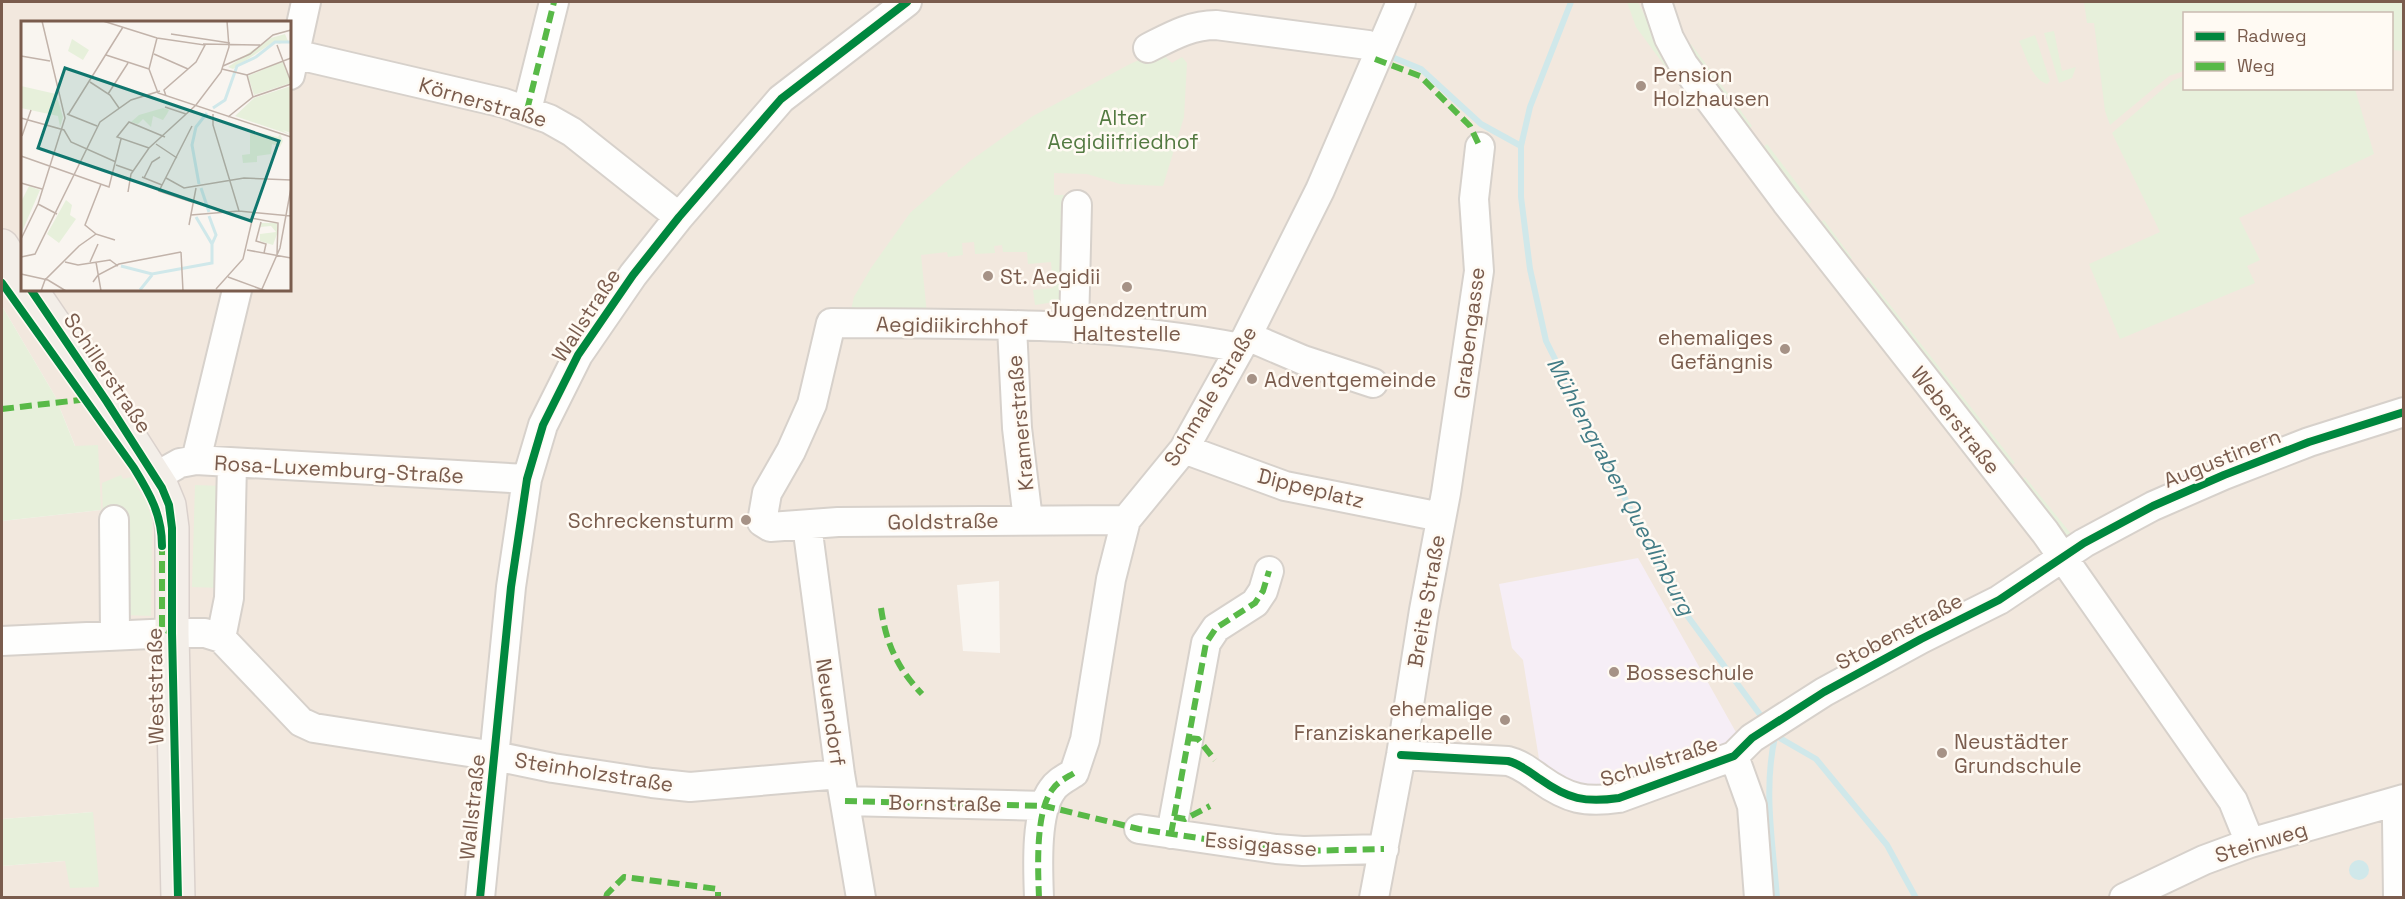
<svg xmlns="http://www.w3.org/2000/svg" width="2405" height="899" viewBox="0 0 2405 899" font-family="'Space Grotesk',sans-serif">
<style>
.residential{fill:#f2e8de;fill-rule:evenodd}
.education{fill:#f6eef6}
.green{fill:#e7f0db}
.water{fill:#d0e8ea}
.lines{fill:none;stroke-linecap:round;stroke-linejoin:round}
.stream{stroke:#d0e8ea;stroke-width:6}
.minor-casing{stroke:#d7d1cb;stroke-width:32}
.major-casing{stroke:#dad1cc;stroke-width:36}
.minor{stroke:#fefefd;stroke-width:28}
.major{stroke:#f3eee8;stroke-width:33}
.quiet{stroke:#58b947;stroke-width:6;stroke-dasharray:12 6;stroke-linecap:butt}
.cycleway-casing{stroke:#fffaf3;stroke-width:11}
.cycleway{stroke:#00873e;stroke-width:8}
.poi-dot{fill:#a69286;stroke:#fffaf3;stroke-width:2}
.labels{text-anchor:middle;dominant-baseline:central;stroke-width:5;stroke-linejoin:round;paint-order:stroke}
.poi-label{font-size:21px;fill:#7a5c4d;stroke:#fffaf3;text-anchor:start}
.street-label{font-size:21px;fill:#7a5c4d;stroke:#fffaf3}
.park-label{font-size:21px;fill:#537a41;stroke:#fffaf3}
.water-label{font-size:22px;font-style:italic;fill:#437c86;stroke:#fffaf3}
.inset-river{fill:none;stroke:#d0e8ea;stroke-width:3}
.inset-road{fill:none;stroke:#c2b3aa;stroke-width:1.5}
.view{fill:#0f766e;fill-opacity:0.15;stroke:#0f766e;stroke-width:3}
.inset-edge{fill:none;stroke:#7a5c4d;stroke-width:3}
</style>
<rect width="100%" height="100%" fill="#f9f5f0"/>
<!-- residential -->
<path class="residential" d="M2 2H2403V897H2V866L65 861 93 812 2 819V521L101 510 55 396 2 306ZM2184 14H2392V88H2184ZM22 22H290V290H22ZM999 581 1000 653 963 651 957 585Z"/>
<!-- education -->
<path class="education" d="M1638 558 1742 743 1619 792 1562 782 1540 765 1523 660 1512 648 1499 584Z"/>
<!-- green -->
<path class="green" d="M1627 2H1638L1658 42 1657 47 1685 85 1681 88 1636 27Z
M2084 2H2403V51L2392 50V14H2184V71L2169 76 2110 125 2105 111 2094 23H2087Z
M2054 31 2062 71 2076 67 2072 78 2059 83 2044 33Z
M2035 35 2050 81 2047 84C2031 79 2026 55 2019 41Z
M1691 44 1752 126 1749 129 1690 49 1689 46Z
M1159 51 1172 63 1182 57 1187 63 1184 117 1163 186 1120 184 1087 174 1054 173V195H1074L1073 299 1035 305 1033 290 1053 288 1051 262 1028 264 1027 252H1003L1002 245 994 246 995 253 975 254 974 242 962 243 963 255 948 257 947 252 921 255 927 314H850L854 297 871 268 910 213 970 161 1033 116 1130 64Z
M2184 76V88L2355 89 2374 154 2239 218 2260 260 2247 266 2255 283 2120 339 2089 264 2160 232 2112 133 2172 81Z
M1767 144 1811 202 1806 205 1763 147Z
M1824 220 1852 258 1848 261 1820 222Z
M1868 277 2015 463 2009 467 1864 280Z
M2 306 55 396 75 446 98 445 101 510 2 521Z
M121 475 123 479 131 477 147 503 152 519 151 616 124 615 103 517 102 483Z
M2025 477 2072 535 2067 538 2019 480Z
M195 485 222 486 220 588 192 587Z
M93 812 99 887 70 888 65 861 2 866V819Z"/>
<!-- water -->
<path class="water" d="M2349 870a10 10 0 1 1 20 0a10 10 0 1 1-20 0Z"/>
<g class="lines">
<!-- stream -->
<path class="stream" d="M1571 2 1530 107 1521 146V197L1530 269 1546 341 1668 584 1686 614 1764 720
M1392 57 1421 69 1481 124 1521 146
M1773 734 1816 759 1887 845 1916 898
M1775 737C1763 789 1773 844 1777 898"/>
<defs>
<path id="minor" d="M1657 2 1669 38 1683 64 1786 202 2045 532 2233 801 2250 843
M1148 48C1170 37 1190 25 1216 25L1368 45 1380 49
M294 54 504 103 549 119 572 132 679 217
M290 75 306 2
M527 110 554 2
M1012 327 1017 428 1028 520
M1074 328 1077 205
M1247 336 1303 360 1373 383
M1184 449 1285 486 1441 517
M196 460 237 290
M155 477 180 463 196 460 527 479
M114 520 115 634
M1126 520 838 522 770 527 762 522 767 493 791 451 812 404 831 323C966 324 1108 321 1240 348
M807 525 840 774 861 898
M221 638 229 598 232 464
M2 641 172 633H205L221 638 301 722 314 728 495 756 553 768 652 783 690 787 840 774
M1401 755 1508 761C1520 764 1530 772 1540 779 1568 799 1585 803 1619 798L1734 756 1752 738 1824 692 1921 639 1999 600 2084 543 2153 506 2224 475 2309 442 2404 412
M1734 756 1752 806 1759 898
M845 801 1045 806
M1139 829 1276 849 1303 851 1384 849
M1171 834 1206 643 1216 628 1255 603 1263 591 1269 571
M480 898 511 587 527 479 543 425 578 355 633 275 679 217 781 99 907 2
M1039 898C1038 870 1035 813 1052 790 1057 782 1066 778 1074 773L1085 740 1111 579 1126 520 1184 449 1247 336 1320 190 1401 2
M1374 898 1401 755 1424 610 1446 493 1479 271 1474 199 1480 147
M2124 898 2204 860 2250 843 2404 799
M2398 898 2397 821 2403 800"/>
<path id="major" d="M2 246 22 277
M31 290 107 402 162 488 169 505 172 528V633L178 898"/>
</defs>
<!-- minor casing -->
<use href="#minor" class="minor-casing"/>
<!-- major casing -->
<use href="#major" class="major-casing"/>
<!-- minor -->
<use href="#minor" class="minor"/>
<!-- major -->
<use href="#major" class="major"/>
<!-- quiet -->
<path class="quiet" d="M1375 59 1420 76 1470 126 1480 147
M527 110 554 2
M2 409 88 399
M162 543V628L172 633
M881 608C886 643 897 668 922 694
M1189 738 1198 739 1215 760
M845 801 1045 806 1139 829 1245 845 1303 851 1384 849
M1174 817 1185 819 1210 806
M1171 834 1206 643 1216 628 1255 603 1263 591 1269 571
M606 898 607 894 624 877 718 889V898
M1039 898C1038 870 1035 813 1052 790 1057 782 1066 778 1074 773"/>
<defs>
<path id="cycleway" d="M2 283 134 468C150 494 162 515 162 546
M31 290 107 402 162 488 169 505 172 528V633L178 898
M1401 755 1508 761C1520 764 1530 772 1540 779 1568 799 1585 803 1619 798L1734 756 1752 738 1824 692 1921 639 1999 600 2084 543 2153 506 2224 475 2309 442 2404 412
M480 898 511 587 527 479 543 425 578 355 633 275 679 217 781 99 907 2"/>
</defs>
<!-- cycleway casing -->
<use href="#cycleway" class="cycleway-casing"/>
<!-- cycleway -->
<use href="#cycleway" class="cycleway"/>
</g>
<!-- markers -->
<g class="poi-dot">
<circle cx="1641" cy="86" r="6"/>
<circle cx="988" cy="276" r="6"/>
<circle cx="1127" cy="287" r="6"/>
<circle cx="1785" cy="349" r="6"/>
<circle cx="1252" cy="379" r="6"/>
<circle cx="746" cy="520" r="6"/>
<circle cx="1614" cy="672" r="6"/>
<circle cx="1505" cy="720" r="6"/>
<circle cx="1942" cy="753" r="6"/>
</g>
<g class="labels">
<!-- poi labels -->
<g class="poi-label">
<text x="1653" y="74">Pension<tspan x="1653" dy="24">Holzhausen</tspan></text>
<text x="1000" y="276">St. Aegidii</text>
<text x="1127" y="309" text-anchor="middle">Jugendzentrum<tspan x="1127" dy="24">Haltestelle</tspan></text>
<text x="1773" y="337" text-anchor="end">ehemaliges<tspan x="1773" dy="24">Gefängnis</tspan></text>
<text x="1264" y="379">Adventgemeinde</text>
<text x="734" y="520" text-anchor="end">Schreckensturm</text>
<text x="1626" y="672">Bosseschule</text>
<text x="1493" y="708" text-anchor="end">ehemalige<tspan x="1493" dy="24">Franziskanerkapelle</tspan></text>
<text x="1954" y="741">Neustädter<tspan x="1954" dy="24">Grundschule</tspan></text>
</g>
<!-- street labels -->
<g class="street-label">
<text transform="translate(483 102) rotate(16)">Körnerstraße</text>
<text transform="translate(586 315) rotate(-57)">Wallstraße</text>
<text transform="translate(952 325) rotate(1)">Aegidiikirchhof</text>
<text transform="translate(1469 333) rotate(-83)">Grabengasse</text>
<text transform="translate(108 373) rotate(56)">Schillerstraße</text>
<text transform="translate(1210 396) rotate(-59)">Schmale Straße</text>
<text transform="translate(1956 420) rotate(52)">Weberstraße</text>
<text transform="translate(1020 423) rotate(-95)">Kramerstraße</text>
<text transform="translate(2222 458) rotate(-22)">Augustinern</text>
<text transform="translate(339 469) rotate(3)">Rosa-Luxemburg-Straße</text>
<text transform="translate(1311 488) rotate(14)">Dippeplatz</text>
<text transform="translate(943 521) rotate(-1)">Goldstraße</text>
<text transform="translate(1426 601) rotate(-80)">Breite Straße</text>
<text transform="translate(1899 631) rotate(-28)">Stobenstraße</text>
<text transform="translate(155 686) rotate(-91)">Weststraße</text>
<text transform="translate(831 712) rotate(82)">Neuendorf</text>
<text transform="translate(1659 761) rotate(-18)">Schulstraße</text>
<text transform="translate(594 772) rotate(9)">Steinholzstraße</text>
<text transform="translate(945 803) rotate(1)">Bornstraße</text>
<text transform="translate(472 807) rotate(-84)">Wallstraße</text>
<text transform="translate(2261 842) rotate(-17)">Steinweg</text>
<text transform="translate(1261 844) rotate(5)">Essiggasse</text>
</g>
<!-- park labels -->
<g class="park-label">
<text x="1123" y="117">Alter<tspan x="1123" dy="24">Aegidiifriedhof</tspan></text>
</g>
<!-- water labels -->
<g class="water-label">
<text transform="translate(1621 486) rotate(62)">Mühlengraben Quedlinburg</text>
</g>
</g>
<!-- overview -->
<g transform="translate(21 21)">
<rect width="270" height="270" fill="#f9f5f0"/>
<path d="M264 13 267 20 258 23 254 20 212 48 207 46 250 17ZM51 18 68 29 62 39 47 30ZM262 40 270 62 233 74 227 55ZM0 65 35 73 42 96 39 106 37 95 0 87ZM270 65V112L261 109 270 114 214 95 233 77ZM142 87 148 89 146 93 142 99 132 95 130 106 122 98 117 103 110 101 118 94ZM229 110 257 116 259 113 262 120 259 126 251 123 250 133 236 135V141L222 142 221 134 229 133ZM8 165 19 169 0 213V181ZM45 179 51 184 49 194 55 198 38 222 26 213ZM240 202H256V213L252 224 239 220V213L255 211 250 205 239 206Z" fill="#e7f0db"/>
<path class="inset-river" d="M192 87 204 79 216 45 235 36 254 21H270M178 163 171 124 175 106 186 92M180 167 188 191M188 195 195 214 191 223M100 245 131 253 191 242V223L175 196M119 269 131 254"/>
<path class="inset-road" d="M82 0 136 17 184 24 175 41 143 69 145 75M150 13 209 22M136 17 128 48 137 72 270 116M182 23 239 24M256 24 270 61M133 33 167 48M85 34 128 48M0 35 29 40M202 45 229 33 252 14 270 9M201 48 226 54M226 54 270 37M226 54 232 76M69 61 89 74 98 87M87 73 107 42M144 86 165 93M46 93 76 105M192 93V104L218 190M47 94 102 6M207 96 232 76 270 63M0 97 43 109 50 121 95 141M171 105 138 170 171 181M1 115 10 89M135 123 156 137M128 127 96 116 108 101 144 116M0 135 88 166 100 118M95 144 112 150M121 156 141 164M123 157 131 141 139 136M145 157 163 167 223 157 270 159M0 162 21 168M107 171 110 153 128 127 175 84 200 51 208 26 206 0M17 183 36 193M170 194 218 190 270 195M230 197 257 202 256 233M240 201 235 220 245 223 243 232M168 204 175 167M75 213 64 204 80 163M0 218 17 183 44 97 21 0M226 229 270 237M160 231 162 270M0 236 14 233 79 101 110 79 139 70M44 241 57 244 89 239 97 245M69 241 77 223M75 241 80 270M0 253 27 259 45 270M207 256 245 270M72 261 77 254 98 243 160 231M195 268 222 238 233 191M241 268 259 227 270 167M20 270 24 259 58 225 75 213 94 219"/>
<path class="view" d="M44 47 258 120 230 200 17 127Z"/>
<rect width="270" height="270" class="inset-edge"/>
</g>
<!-- border -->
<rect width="2405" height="899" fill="none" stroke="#7a5c4d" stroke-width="6"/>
<!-- legend -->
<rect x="2183" y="12" width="210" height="78" fill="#fffaf3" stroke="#cabbb1" stroke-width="1.5"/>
<rect x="2195" y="32" width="30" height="9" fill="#00873e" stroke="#cabbb1" stroke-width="1.5"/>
<text x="2237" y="42" font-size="18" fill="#7a5c4d">Radweg</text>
<rect x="2195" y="62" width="30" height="9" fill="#58b947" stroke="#cabbb1" stroke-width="1.5"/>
<text x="2237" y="72" font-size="18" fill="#7a5c4d">Weg</text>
</svg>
